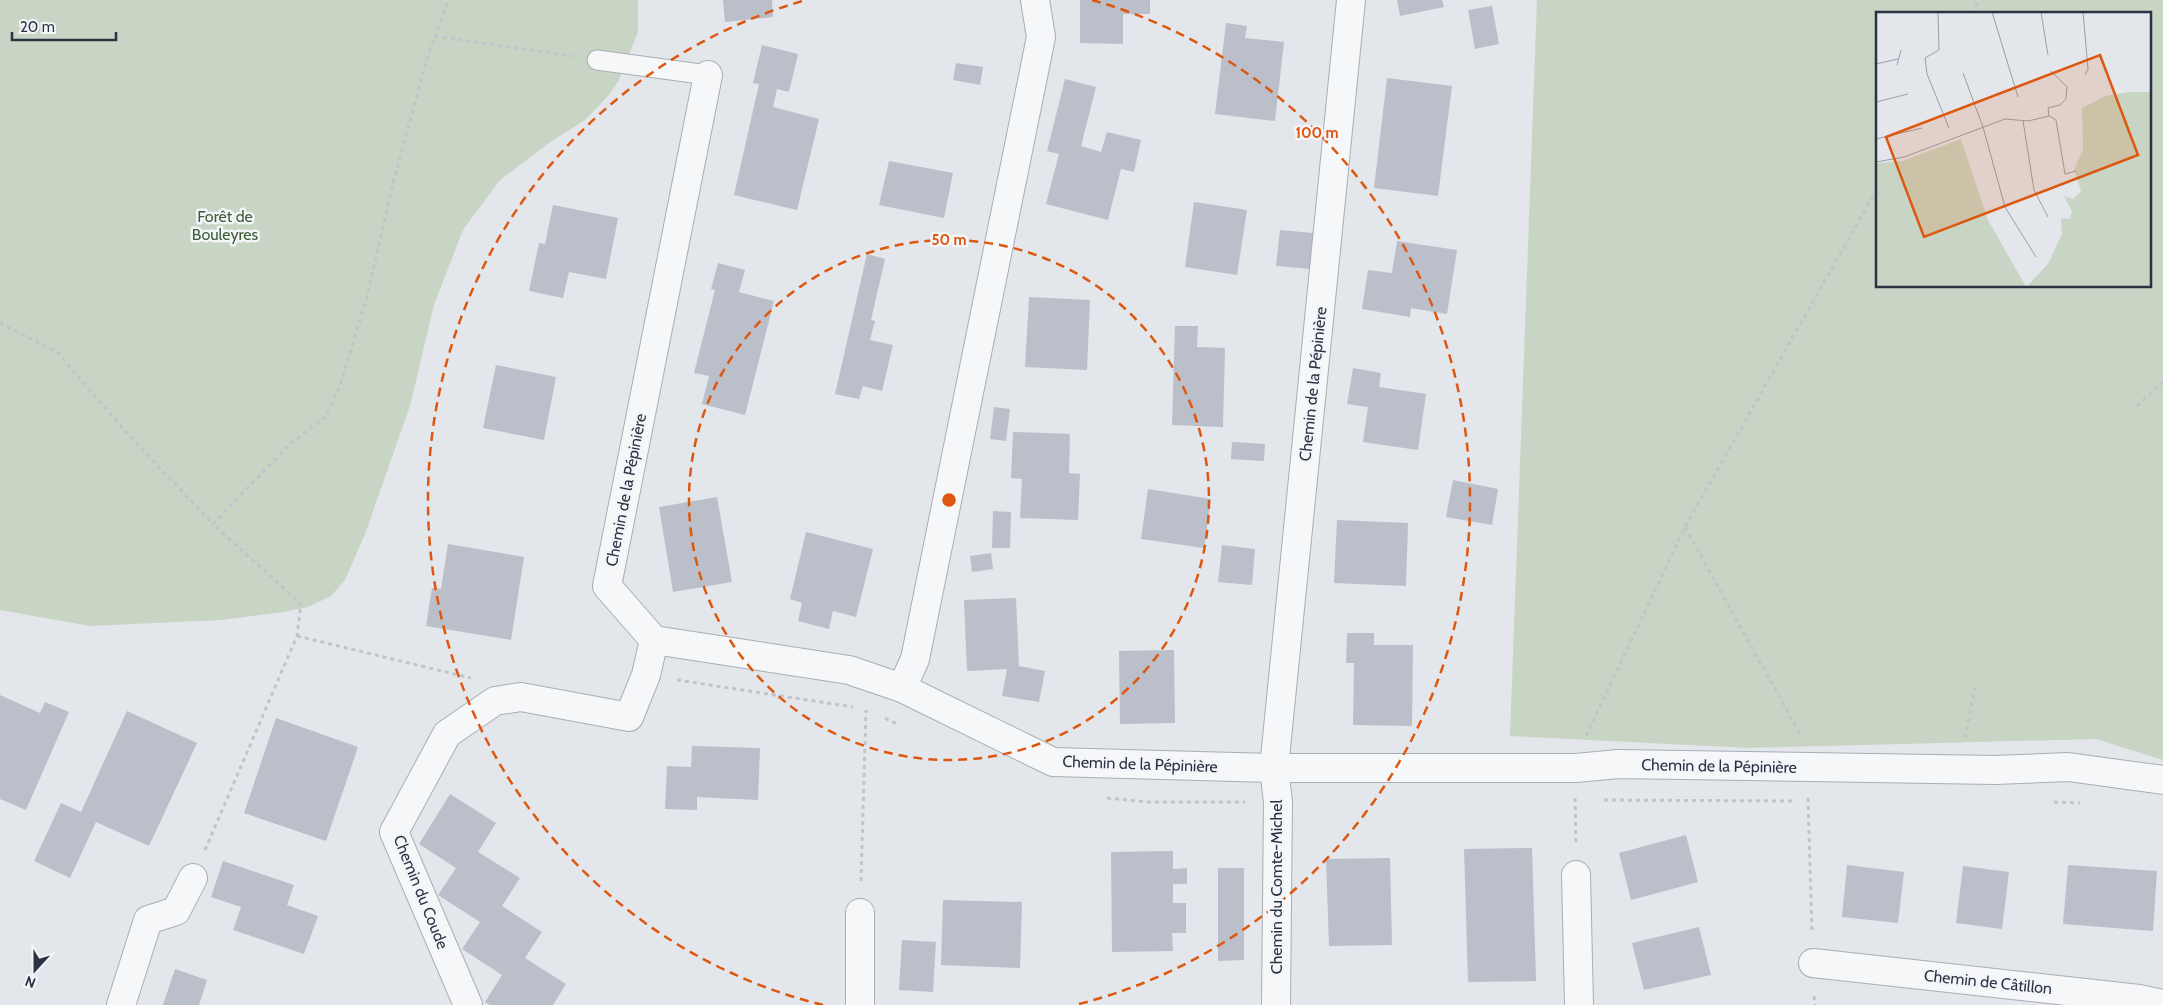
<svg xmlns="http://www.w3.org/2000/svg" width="2163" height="1005" viewBox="0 0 2163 1005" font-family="Cabin,sans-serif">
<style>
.green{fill:#c8d5c4;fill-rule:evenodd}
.building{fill:#babfc9}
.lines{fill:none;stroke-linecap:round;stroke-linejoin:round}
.lane-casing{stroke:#a8adb6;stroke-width:21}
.street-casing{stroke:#a8adb6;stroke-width:30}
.path{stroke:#c1c4ca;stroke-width:3;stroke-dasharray:4 4;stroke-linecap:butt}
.lane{stroke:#f6f7f9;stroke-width:19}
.street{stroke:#f6f7f9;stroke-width:28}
.ring{fill:none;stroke:#de570f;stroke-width:2.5;stroke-dasharray:9 6}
.labels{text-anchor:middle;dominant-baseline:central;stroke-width:5;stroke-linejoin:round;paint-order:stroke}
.park-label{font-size:16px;fill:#3f6037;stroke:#f3f5f9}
.street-label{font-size:16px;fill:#2a3344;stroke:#f3f5f9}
.inset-road{fill:none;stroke:#999ea8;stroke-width:1}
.view{fill:#de570f;fill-opacity:0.15;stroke:#de570f;stroke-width:2.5}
.inset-edge{fill:none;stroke:#2a3344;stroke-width:2.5}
.centre{fill:#de570f;stroke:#f3f5f9;stroke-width:2.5}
.ring-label{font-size:15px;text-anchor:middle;font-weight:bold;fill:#de570f;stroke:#f3f5f9;stroke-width:5;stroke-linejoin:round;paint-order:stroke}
</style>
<rect width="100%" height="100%" fill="#e3e6eb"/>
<!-- green -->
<path class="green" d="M0 0H638V32L619 80 609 95 585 120 549 143 500 180 463 230 434 305 410 406 365 534 345 580 331 596 308 607 284 612 222 620 155 623 90 626 0 610Z
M1537 0H2163V760L2096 739 1748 748 1510 736ZM1877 14H2149V286H1877Z"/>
<!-- building -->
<path class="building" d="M723 0H772L773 17 725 22Z
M1080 0H1150V14H1123V44L1080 43Z
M1397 0H1442L1444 7 1400 16Z
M1492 6 1499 44 1475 49 1468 10Z
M1226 23 1247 26 1245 38 1284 42 1275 121 1215 114Z
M762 45 798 54 789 92 777 89 773 107 819 119 797 210 734 195 759 84 753 83Z
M956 63 983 67 980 85 953 80Z
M1387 78 1452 86 1438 196 1374 188Z
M1065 79 1096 87 1081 146 1101 152 1107 132 1141 140 1134 172 1121 169 1108 220 1046 204 1059 154 1047 151Z
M889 161 953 173 944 218 879 205Z
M1194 202 1247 210 1237 275 1185 267Z
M553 205 618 218 606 279 569 272 563 298 529 291 539 243 545 244Z
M1280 230 1313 233 1310 269 1276 266Z
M1397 241 1457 250 1447 314 1411 308 1410 317 1362 309 1368 270 1392 273Z
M867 254 885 259 871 320 875 321 870 340 893 345 882 391 863 386 859 399 835 394Z
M718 263 745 270 739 292 774 301 745 415 702 404 709 376 694 373 715 290 711 289Z
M1029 297 1090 300 1087 370 1025 367Z
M1175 326H1198L1197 347 1225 348 1223 427 1172 425Z
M496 365 556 377 544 440 483 428Z
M1353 368 1381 373 1379 387 1426 394 1418 450 1363 442 1368 407 1347 404Z
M994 407 1010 409 1006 441 990 439Z
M1013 432 1070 434 1069 473 1080 474 1078 520 1020 518 1022 479 1011 478Z
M1232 442 1265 444 1264 461 1231 459Z
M1453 480 1498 489 1492 525 1446 517Z
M1148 489 1211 499 1204 548 1141 539Z
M717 497 732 582 673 592 659 507Z
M993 511 1011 512 1010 548H992Z
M1337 520 1408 523 1406 586 1334 583Z
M806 532 873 549 856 617 833 611 829 629 798 621 802 603 790 599Z
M448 544 524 557 511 640 426 626 432 588 441 589Z
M1222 545 1255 549 1252 585 1218 582Z
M991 553 993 569 972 572 970 556Z
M1016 598 1019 666 1045 671 1039 702 1002 696 1007 669 967 671 964 600Z
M1347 633H1374V645H1413L1412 726 1353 725 1354 663H1346Z
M1174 650 1175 723 1120 724 1119 651Z
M0 695 40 713 45 702 69 712 26 810 0 799Z
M127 711 197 743 149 846 96 822 70 878 34 861 61 803 81 812Z
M276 718 358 747 326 841 244 813Z
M692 746 760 748 758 800 697 797V810L665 809 667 766 691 767Z
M450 794 496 823 478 852 520 878 502 906 542 932 525 958 566 984 553 1005H490L485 1002 502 975 462 949 480 922 438 895 456 868 419 844Z
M1686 835 1698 882 1631 900 1619 853Z
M1532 848 1536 981 1468 982 1464 849Z
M1173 851V869L1187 868V884H1173V903H1186V933H1172L1173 951 1112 952 1111 852Z
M1390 858 1392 945 1329 946 1326 859Z
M223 861 294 885 287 905 318 916 304 954 233 930 241 907 211 897Z
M1847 865 1904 872 1898 923 1842 917Z
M2068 865 2157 871 2153 931 2063 924Z
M1963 866 2009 872 2002 929 1956 923Z
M1218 868H1244V960L1218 961Z
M943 900 1022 902 1020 968 941 965Z
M1699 927 1711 975 1644 990 1632 943Z
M902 940 936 942 933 992 899 990Z
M175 969 207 980 199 1005H163Z"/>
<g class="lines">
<defs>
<path id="lane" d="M597 60 708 75"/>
<path id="street" d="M708 75 607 586 654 640 849 670 902 688 1053 762 1274 768H1576L1618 764 1995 770 2068 767 2163 780
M902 688 915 659 1041 37 1035 0
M1576 875 1579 1005
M1813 963 2139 999 2163 1004
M121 1005 148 920 176 911 193 878
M468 1005 394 832 447 734 495 701 521 697 629 717 646 675 654 640
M860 1005V913
M1276 1005 1278 802 1274 768 1351 0"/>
</defs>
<!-- lane casing -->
<use href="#lane" class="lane-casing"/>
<!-- street casing -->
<use href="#street" class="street-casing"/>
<!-- path -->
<path class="path" d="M1972 14 1979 0
M435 36 572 56
M0 323 57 352 125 431 213 524 289 445 325 417 340 386 367 297 394 179 430 49 449 0
M2137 406 2163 382
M1685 527 1801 736
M297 636 471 678
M677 680 853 707
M885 718 897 724
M1586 736 1685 527 1877 189
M1965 738 1976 684
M1107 798 1147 802H1245
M1575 798 1576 845
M1808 798 1812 932
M1604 800 1793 801
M2054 802 2080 803
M205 850 297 636 301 604 213 524
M861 881 866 710
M1814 996 1815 1005"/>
<!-- lane -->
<use href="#lane" class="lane"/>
<!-- street -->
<use href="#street" class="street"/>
</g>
<!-- distance rings -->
<g class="ring">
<circle cx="949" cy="500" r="260"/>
<path d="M823 1005A520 520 0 0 1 806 0M1092 0A520 520 0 0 1 1075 1005"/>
</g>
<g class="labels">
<!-- park labels -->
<g class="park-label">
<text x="225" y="216">Forêt de<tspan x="225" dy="18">Bouleyres</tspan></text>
</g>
<!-- street labels -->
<g class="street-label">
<text transform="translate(1313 384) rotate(-84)">Chemin de la Pépinière</text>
<text transform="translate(626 490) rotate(-79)">Chemin de la Pépinière</text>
<text transform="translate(1140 764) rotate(2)">Chemin de la Pépinière</text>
<text transform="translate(1719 766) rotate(1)">Chemin de la Pépinière</text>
<text transform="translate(1276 887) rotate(-90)">Chemin du Comte-Michel</text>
<text transform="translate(421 892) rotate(68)">Chemin du Coude</text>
<text transform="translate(1988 982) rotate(6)">Chemin de Câtillon</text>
</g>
</g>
<!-- overview -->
<g transform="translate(1876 12)">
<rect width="275" height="275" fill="#e3e6eb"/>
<path d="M253 80H275V275H0V151L27 149 85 127 112 208 150 275 172 252 186 222 185 206 194 207 196 199 188 184 197 187 205 179 198 158 207 137 206 96 229 84Z" fill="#c8d5c4"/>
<path class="inset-road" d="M62 0 63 38 49 46 51 62 73 116M116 0 142 85M165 0 172 43M207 0 212 57 209 63M0 52 22 47M21 53 25 38M87 61 107 115 129 195 160 245M0 90 32 82M173 104 172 96 184 93 190 87 191 75 175 59M147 109 158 178 172 205M0 127 46 116M0 150 28 145 129 107 152 109 173 104 180 108 189 162 200 159"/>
<path class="view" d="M224 43 262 143 48 225 10 125Z"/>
<rect width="275" height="275" class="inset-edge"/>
</g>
<circle cx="949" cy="500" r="8" class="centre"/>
<g class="ring-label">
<text x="1317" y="138">100 m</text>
<text x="949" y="245">50 m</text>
</g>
<!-- north arrow -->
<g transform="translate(35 970) rotate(201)" stroke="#f3f5f9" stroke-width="4" paint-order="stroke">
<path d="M0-4L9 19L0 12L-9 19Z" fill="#2a3344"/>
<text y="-8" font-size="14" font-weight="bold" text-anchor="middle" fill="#2a3344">N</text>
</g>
<!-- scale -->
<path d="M12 32v8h104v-8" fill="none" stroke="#2a3344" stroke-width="2.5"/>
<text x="20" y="32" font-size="15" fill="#2a3344" stroke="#f3f5f9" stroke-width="4" paint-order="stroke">20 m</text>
</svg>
